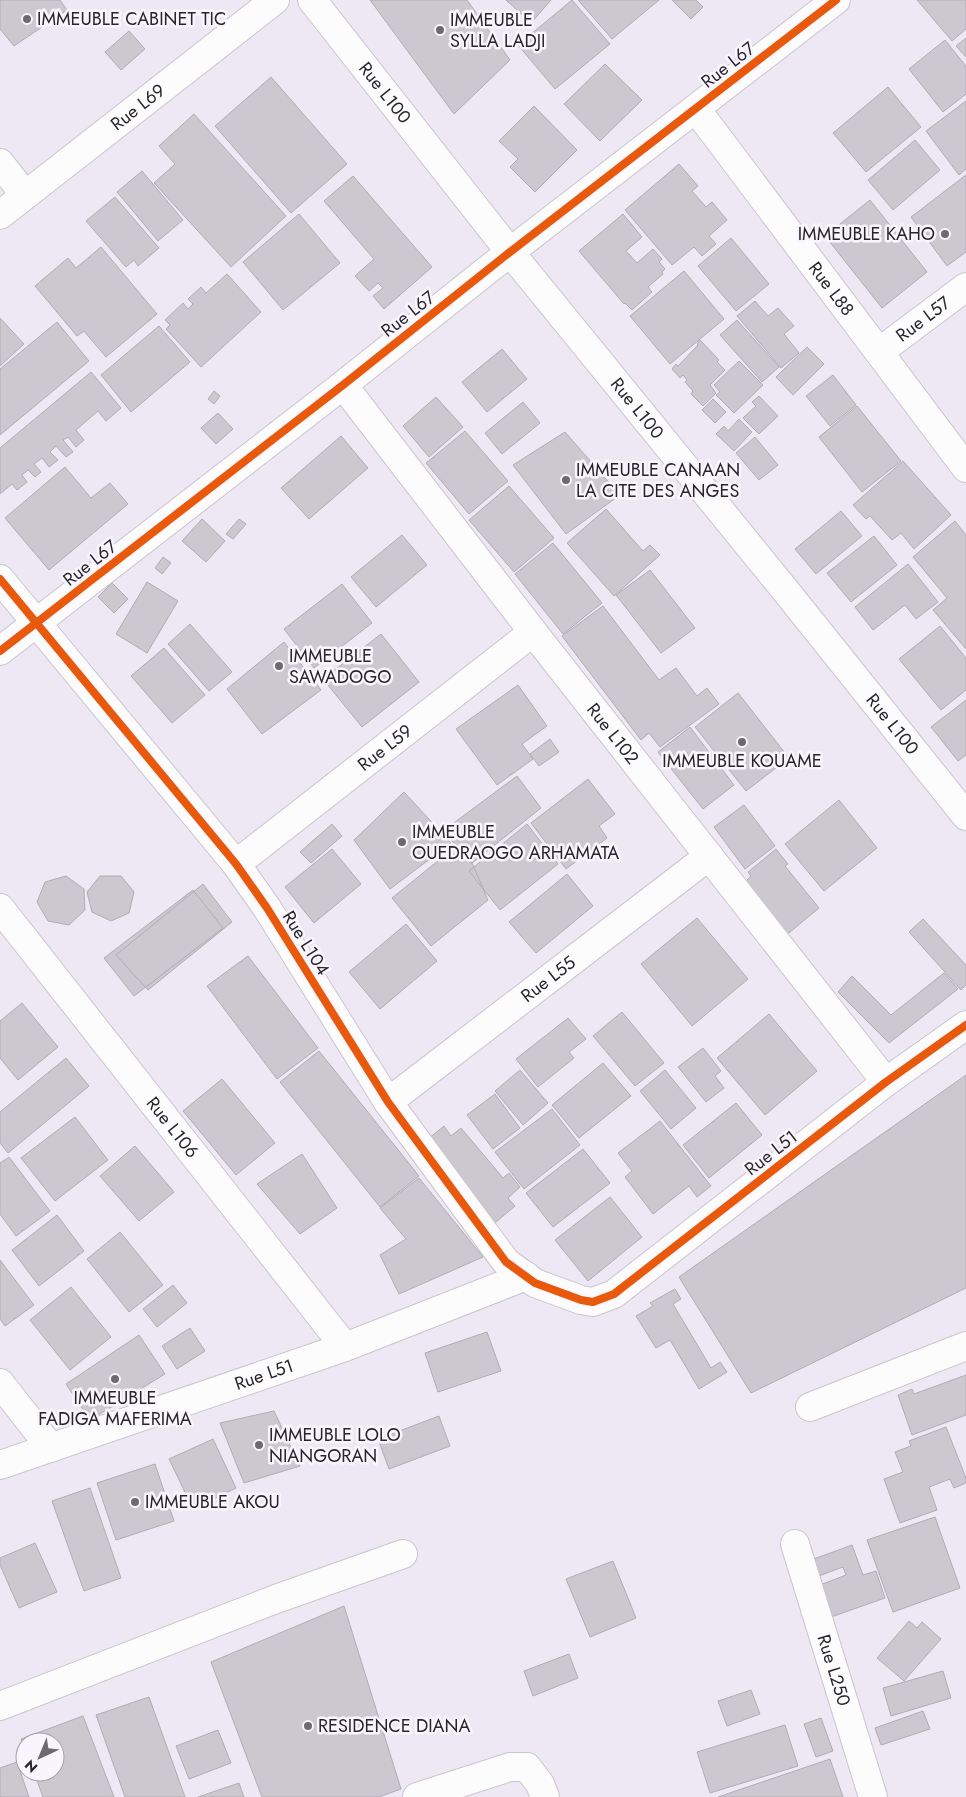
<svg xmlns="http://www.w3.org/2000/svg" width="966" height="1797" viewBox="0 0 966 1797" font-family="Jost,sans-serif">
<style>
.building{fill:#ccc8d0;stroke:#b0acb4}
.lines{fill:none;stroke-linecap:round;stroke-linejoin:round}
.minor-casing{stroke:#cac5ce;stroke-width:30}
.minor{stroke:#fcfcfd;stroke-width:28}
.cycleway-casing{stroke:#f9f5fc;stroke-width:11}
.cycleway{stroke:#e8590c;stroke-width:8}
.poi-dot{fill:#6d6971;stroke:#f9f5fc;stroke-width:2}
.labels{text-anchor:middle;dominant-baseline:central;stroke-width:5;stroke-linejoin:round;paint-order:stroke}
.poi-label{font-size:18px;fill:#28242b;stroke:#f9f5fc;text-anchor:start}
.street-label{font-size:18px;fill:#28242b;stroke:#f9f5fc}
</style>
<rect width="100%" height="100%" fill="#eee8f4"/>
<!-- building -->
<path class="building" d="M0 0H60L67 10 14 46 0 29Z
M370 0H467L510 60 454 114Z
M506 0H551L531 23Z
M572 0 610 44 555 89 518 45Z
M578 0H659L612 39Z
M672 0H696L703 7 691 19Z
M917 0H966V29L952 41Z
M129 31 145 49 121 70 105 52Z
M966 38V57L956 46Z
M945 40 966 66V94L943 112 909 69Z
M605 64 642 100 600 141 564 104Z
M271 77 347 164 291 213 215 126Z
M888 87 921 127 866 172 833 133Z
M966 101V169L959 175 926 131Z
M534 106 577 150 535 192 510 167 518 159 499 141Z
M194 114 286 216 231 267 154 183 175 164 159 146Z
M915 140 940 170 893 210 868 180Z
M679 164 698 186 692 191 706 207 712 202 727 220 709 236 716 244 702 256 694 247 672 265 625 210Z
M142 171 183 220 158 241 117 192Z
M966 175V252L947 266 911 217Z
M353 176 432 267 384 309 373 296 383 288 378 283 369 291 355 276 374 259 324 201Z
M115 197 159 248 138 266 134 260 126 267 86 221Z
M870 200 927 272 882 308 825 236Z
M299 214 340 263 283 310 243 262Z
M623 214 642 237 626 251 637 263 653 249 662 259 659 262 665 269 662 272 663 274 648 287 652 292 632 310 625 303 624 304 579 251Z
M731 238 769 284 736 311 698 266Z
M101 247 157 314 106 357 84 331 77 336 35 286 68 258 76 268Z
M684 271 724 319 670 364 630 316Z
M227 274 261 312 201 367 166 329 170 325 165 320 183 303 188 309 193 304 188 299 201 287 206 293Z
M755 301 768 316 778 308 794 326 784 334 799 353 781 368 737 316Z
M0 318 24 344 0 366Z
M737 320 779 367 762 382 720 335Z
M57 322 89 361 0 435V369Z
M159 326 190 362 131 412 101 375Z
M700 340 719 360 717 362 725 370 710 385 716 393 703 406 691 394 693 391 685 382 687 380 683 375 680 378 672 369 676 364 678 366 698 345 697 344Z
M807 347 824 364 793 395 776 377Z
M502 349 527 379 487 412 462 382Z
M739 361 763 385 734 413 716 395 720 392 714 385Z
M91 372 121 408 106 421 98 411 76 430 84 440 76 447 68 437 63 440 73 452 66 457 56 446 50 452 58 460 49 467 42 458 34 464 41 472 35 477 28 470 22 475 27 482 17 490 12 484 0 494V448Z
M833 375 856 405 830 426 806 396Z
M214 391 220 396 214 404 208 399Z
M759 396 778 416 759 434 743 418 756 406 752 402Z
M436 397 463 427 429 457 403 426Z
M713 399 726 412 715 423 702 410Z
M523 402 540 423 502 454 485 433Z
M857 406 901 461 862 492 819 437Z
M218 413 233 429 216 444 201 428Z
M739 419 752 432 734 451 716 434 724 426 728 431Z
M465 431 508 481 469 514 426 463Z
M565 432 620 495 566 534 513 465Z
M341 436 368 468 309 519 281 488Z
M755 437 778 465 759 480 736 453Z
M903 461 951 515 914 549 901 533 892 540 870 516 866 519 853 505Z
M65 467 91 498 110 483 128 504 49 570 5 518Z
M509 486 554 538 514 572 469 520Z
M606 509 643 551 650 545 660 555 614 596 567 543Z
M841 511 862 536 816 574 795 549Z
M202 519 225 541 206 562 182 541Z
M239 519 246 524 233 539 226 534Z
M955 521 966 535V649L933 610 947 598 913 557Z
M402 535 427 565 376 607 351 577Z
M874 536 897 565 851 602 827 573Z
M553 543 602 603 563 634 515 574Z
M163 557 171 563 162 574 155 568Z
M908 564 938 602 916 619 905 605 873 630 855 607Z
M650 570 695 628 661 653 616 595Z
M147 582 178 601 147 653 116 634Z
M112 583 128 599 114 613 98 597Z
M342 584 372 623 314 668 284 629Z
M603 606 659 680 676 668 697 696 707 688 719 704 660 747 649 733 641 740 562 636Z
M190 624 232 672 209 691 168 644Z
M940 626 966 658V690L941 710 899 659Z
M381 634 419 682 362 727 323 679Z
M284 642 321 690 262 734 227 689Z
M164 648 205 695 172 723 131 676Z
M518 685 547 726 522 744 533 759 497 785 456 729Z
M738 693 789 758 746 791 695 727Z
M966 700V755L958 761 931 727Z
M690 727 734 785 703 809 658 752Z
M550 739 559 752 539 766 530 754Z
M517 776 541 808 472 863 443 831Z
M588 779 615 814 599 826 607 838 566 869 531 823Z
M404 792 451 843 390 889 354 840Z
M839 800 877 848 824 891 785 844Z
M744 805 775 846 745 869 714 827Z
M332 824 342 836 311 863 300 852Z
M527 824 558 864 500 910 469 871Z
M332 849 361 884 314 923 285 887Z
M776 849 788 864 785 866 819 908 784 937 742 885 751 876 748 872Z
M449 852 472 863 488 900 431 946 392 898Z
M567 874 593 906 536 953 509 922Z
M66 876 84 889 85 910 69 925 48 921 37 902 45 882Z
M100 876H121L134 892 129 913 111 921 92 912 87 892Z
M203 884 232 922 148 990 116 955Z
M193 890 223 928 134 996 104 958Z
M697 918 748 979 692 1026 641 964Z
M923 919 966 965V985L961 990 909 932Z
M406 924 437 961 380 1009 349 972Z
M248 956 318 1048 277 1079 207 986Z
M944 973 958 989 889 1043 838 992 852 976 891 1015Z
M22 1003 58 1047 18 1080 0 1058V1021Z
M622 1012 664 1063 635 1086 593 1036Z
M769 1014 817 1071 765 1115 717 1058Z
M568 1018 586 1039 569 1052 574 1058 538 1087 516 1059Z
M703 1048 721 1071 715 1076 724 1088 706 1102 678 1067Z
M319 1051 419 1176 380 1207 280 1082Z
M66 1058 89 1086 8 1153 0 1143V1112Z
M603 1063 631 1096 579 1138 552 1105Z
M520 1070 548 1103 523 1125 495 1091Z
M665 1070 696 1108 671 1129 640 1091Z
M966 1075V1288L751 1393 679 1277Z
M222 1079 275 1143 236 1175 183 1111Z
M495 1094 520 1128 493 1149 467 1115Z
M736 1103 762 1135 709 1178 683 1145Z
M552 1109 580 1145 524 1189 495 1152Z
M75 1117 108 1160 55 1201 21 1158Z
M660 1121 711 1186 697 1197 689 1186 653 1214 625 1177 632 1171 618 1153Z
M444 1126 451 1136 461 1128 503 1178 509 1173 520 1187 508 1198 515 1206 490 1227 422 1144Z
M135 1146 174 1192 139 1221 100 1176Z
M583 1149 610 1183 553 1227 526 1193Z
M302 1154 337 1208 300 1234 257 1184Z
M9 1157 50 1211 16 1236 0 1214V1163Z
M419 1178 483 1257 399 1294 380 1255 406 1239 380 1208Z
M610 1197 642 1237 588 1281 555 1240Z
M57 1215 84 1251 39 1286 12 1250Z
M120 1232 163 1285 129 1312 87 1259Z
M0 1260 34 1305 5 1326 0 1319Z
M173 1285 187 1303 157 1327 143 1309Z
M71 1287 111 1337 70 1370 30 1320Z
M675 1289 681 1299 673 1304 711 1368 720 1362 727 1372 699 1389 670 1340 656 1348 636 1316 653 1306 650 1303Z
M190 1328 205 1351 177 1369 162 1346Z
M487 1332 501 1371 438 1392 425 1353Z
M139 1335 165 1374 90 1420 66 1384Z
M966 1375V1415L912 1435 898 1395 912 1389 914 1394Z
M274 1411 300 1466 244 1483 220 1423Z
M439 1416 450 1446 389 1469 378 1439Z
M946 1427 966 1478V1483L954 1488 950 1479 929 1487 937 1510 900 1523 884 1479 903 1472 895 1452 911 1446 909 1441Z
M213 1439 236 1488 193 1509 169 1459Z
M155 1464 174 1521 116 1540 97 1483Z
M90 1488 121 1578 84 1591 52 1501Z
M935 1517 960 1588 893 1612 867 1540Z
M35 1543 57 1592 19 1608 0 1565V1558Z
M852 1545 863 1575 876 1571 885 1598 831 1617 820 1585 846 1575 843 1567 816 1577 811 1560Z
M613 1561 636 1618 590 1637 566 1579Z
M344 1606 401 1789 379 1797H262L211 1662Z
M909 1621 917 1628 922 1622 941 1639 904 1681 877 1658Z
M569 1654 578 1678 533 1696 524 1671Z
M943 1671 951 1698 891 1716 883 1688Z
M751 1690 760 1714 727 1726 718 1701Z
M149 1697 185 1797H125L96 1715Z
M923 1711 930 1729 881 1745 875 1728Z
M83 1716 114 1797H43L34 1772H55V1742H25V1750L21 1739Z
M821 1718 833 1751 816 1757 804 1724Z
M785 1725 798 1766 710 1793 697 1752Z
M218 1730 231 1763 189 1779 176 1746Z
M830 1759 843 1797H718Z
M17 1762 29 1797H0V1768Z
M239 1783 244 1797H198Z"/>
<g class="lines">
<defs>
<g id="minor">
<path id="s1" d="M312 0 510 252 781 585 966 816"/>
<path id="s2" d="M696 109 966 468"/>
<path d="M0 163 25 195"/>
<path id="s3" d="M0 215 275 0"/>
<path id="s4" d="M879 352 966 287"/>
<path id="s5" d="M343 385 533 632 886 1082"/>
<path d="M0 579 236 864 267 908 388 1102 506 1262 535 1283 581 1300 593 1302 614 1294 886 1082 966 1025"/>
<path d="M0 651 343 385 510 252 836 0"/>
<path id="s6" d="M236 864 533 632"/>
<path id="s7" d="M0 908 345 1347"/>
<path id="s8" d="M388 1102 709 856"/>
<path d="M0 1383 51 1448"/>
<path d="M810 1407 966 1346"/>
<path id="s9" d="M0 1465 345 1347 526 1276"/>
<path id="s10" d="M795 1544 873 1797"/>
<path d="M0 1706 276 1599 403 1554"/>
<path d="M417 1797 510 1767H527L540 1784 545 1797"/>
</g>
</defs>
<!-- minor casing -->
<use href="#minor" class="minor-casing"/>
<!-- minor -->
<use href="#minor" class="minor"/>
<defs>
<path id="cycleway" d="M0 579 236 864 267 908 388 1102 506 1262 535 1283 581 1300 593 1302 614 1294 886 1082 966 1025
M0 651 343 385 510 252 836 0"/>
</defs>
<!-- cycleway casing -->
<use href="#cycleway" class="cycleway-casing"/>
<!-- cycleway -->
<use href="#cycleway" class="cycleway"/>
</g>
<!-- markers -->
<g class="poi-dot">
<circle cx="27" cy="19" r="5"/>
<circle cx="440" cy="30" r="5"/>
<circle cx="945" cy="234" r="5"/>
<circle cx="566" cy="480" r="5"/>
<circle cx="279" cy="666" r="5"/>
<circle cx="742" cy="742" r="5"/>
<circle cx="402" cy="842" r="5"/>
<circle cx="115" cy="1379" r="5"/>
<circle cx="259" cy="1445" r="5"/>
<circle cx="135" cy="1502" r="5"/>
<circle cx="308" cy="1726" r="5"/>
</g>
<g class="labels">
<!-- poi labels -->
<g class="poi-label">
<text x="37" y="19">IMMEUBLE CABINET TIC</text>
<text x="450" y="20">IMMEUBLE<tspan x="450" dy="21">SYLLA LADJI</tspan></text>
<text x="935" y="234" text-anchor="end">IMMEUBLE KAHO</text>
<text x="576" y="470">IMMEUBLE CANAAN<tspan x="576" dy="21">LA CITE DES ANGES</tspan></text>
<text x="289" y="656">IMMEUBLE<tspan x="289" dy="21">SAWADOGO</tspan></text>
<text x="742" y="761" text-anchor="middle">IMMEUBLE KOUAME</text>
<text x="412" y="832">IMMEUBLE<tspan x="412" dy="21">OUEDRAOGO ARHAMATA</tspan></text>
<text x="115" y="1398" text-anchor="middle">IMMEUBLE<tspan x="115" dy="21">FADIGA MAFERIMA</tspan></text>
<text x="269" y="1435">IMMEUBLE LOLO<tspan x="269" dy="21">NIANGORAN</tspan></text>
<text x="145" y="1502">IMMEUBLE AKOU</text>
<text x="318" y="1726">RESIDENCE DIANA</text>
</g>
<!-- street labels -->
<g class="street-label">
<text transform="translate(728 65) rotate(-38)">Rue L67</text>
<text stroke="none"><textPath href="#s1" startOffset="118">Rue L100</textPath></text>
<text stroke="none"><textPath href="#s3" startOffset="175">Rue L69</textPath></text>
<text stroke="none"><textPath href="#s2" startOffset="225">Rue L88</textPath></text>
<text transform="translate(408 314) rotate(-38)">Rue L67</text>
<text stroke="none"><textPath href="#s4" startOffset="55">Rue L57</textPath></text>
<text stroke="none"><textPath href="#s1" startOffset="522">Rue L100</textPath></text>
<text transform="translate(90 563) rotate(-38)">Rue L67</text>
<text stroke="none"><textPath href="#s1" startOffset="928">Rue L100</textPath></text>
<text stroke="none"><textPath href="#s5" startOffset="441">Rue L102</textPath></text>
<text stroke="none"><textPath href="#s6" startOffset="189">Rue L59</textPath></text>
<text transform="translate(306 943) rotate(58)">Rue L104</text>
<text stroke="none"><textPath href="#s8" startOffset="202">Rue L55</textPath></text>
<text stroke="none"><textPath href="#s7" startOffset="279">Rue L106</textPath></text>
<text transform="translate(771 1153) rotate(-38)">Rue L51</text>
<text stroke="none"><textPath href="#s9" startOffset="279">Rue L51</textPath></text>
<text stroke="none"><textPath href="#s10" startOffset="132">Rue L250</textPath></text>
</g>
</g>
<!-- north arrow -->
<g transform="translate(40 1757) rotate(224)"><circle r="24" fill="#f9f5fc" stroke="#a5a1a8"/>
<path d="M0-4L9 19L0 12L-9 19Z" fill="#6d6971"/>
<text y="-8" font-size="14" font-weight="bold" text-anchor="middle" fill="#28242b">N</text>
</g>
</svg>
